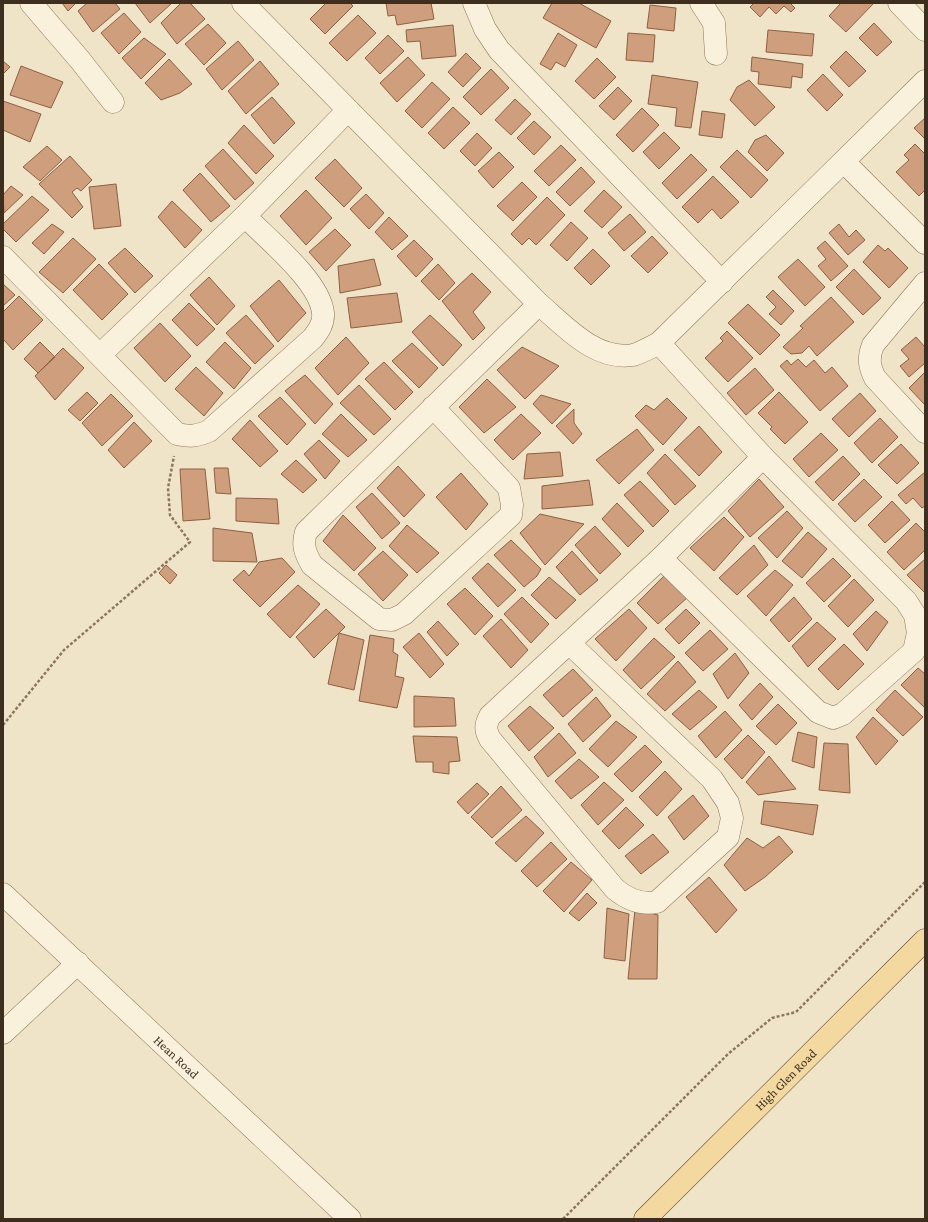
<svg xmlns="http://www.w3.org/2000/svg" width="928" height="1222" viewBox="0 0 928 1222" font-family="'Crimson Pro',serif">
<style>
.building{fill:#cf9f7d;stroke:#8d5f41}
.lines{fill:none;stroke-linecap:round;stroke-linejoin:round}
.minor-casing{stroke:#8d765c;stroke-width:23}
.major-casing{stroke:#5b4430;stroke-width:23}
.path{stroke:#8d765c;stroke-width:2.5;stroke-dasharray:3 2;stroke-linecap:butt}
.minor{stroke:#faf1dc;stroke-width:22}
.major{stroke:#f3d9a0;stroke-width:22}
.labels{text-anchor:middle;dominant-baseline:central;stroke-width:4;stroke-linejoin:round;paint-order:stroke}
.street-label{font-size:13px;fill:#3d2e20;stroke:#f7eed8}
</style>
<rect width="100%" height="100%" fill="#f0e4c8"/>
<!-- building -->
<path class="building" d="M62 3H76L68 11Z
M87 3H115L120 9 93 32 78 11Z
M135 3H172L150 23Z
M181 3H190L205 19 177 44 161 23Z
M326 3H350L353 6 325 34 310 19Z
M386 3H431L434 19 397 25 395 15 388 16Z
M552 3H579L611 21 596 48 543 18Z
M754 3H790L795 8 791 12 784 6 776 14 769 7 760 17 750 7Z
M841 3H874L846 32 829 16Z
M650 5 676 8 674 31 647 28Z
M124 13 141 32 119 54 101 33Z
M358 15 376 33 347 61 329 43Z
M874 23 892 42 877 56 859 38Z
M208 24 226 43 204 65 185 44Z
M453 25 456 56 422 59 420 41 407 42 406 30Z
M768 30 814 34 812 56 766 52Z
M558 33 577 45 565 67 556 62 551 70 540 64Z
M628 33 655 35 653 62 626 60Z
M388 35 404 51 380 74 365 58Z
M144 38 166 54 141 79 122 58Z
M238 41 254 60 222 90 206 69Z
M846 51 866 71 849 87 830 67Z
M466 53 481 68 463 87 448 72Z
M408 57 425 75 397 102 380 83Z
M752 57 803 64 802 78 792 76 791 88 758 84 759 72 751 71Z
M597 58 616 77 594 99 575 81Z
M169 59 192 84 180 93 161 100 145 83Z
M3 61 10 67 3 74Z
M260 61 279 84 246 114 228 91Z
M21 66 63 82 51 108 10 95Z
M491 69 509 88 481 115 463 97Z
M823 74 843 95 827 111 807 90Z
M652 75 698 82 691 128 675 126 677 108 648 104Z
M749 80 775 107 755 126 730 100 737 87Z
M432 82 450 99 422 128 405 111Z
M618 87 632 101 614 120 599 106Z
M272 97 295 123 274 144 251 115Z
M515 99 531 114 511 135 495 120Z
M3 101 41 114 30 142 3 130Z
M453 107 470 123 444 149 428 133Z
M642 108 659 125 633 152 616 135Z
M702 111 725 114 722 138 699 135Z
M925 118V139L914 128Z
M534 121 551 137 534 155 517 138Z
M244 125 274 156 256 174 228 143Z
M664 132 680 148 659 169 643 152Z
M477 133 492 148 475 166 460 151Z
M766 135 784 153 767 171 748 152 755 140Z
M915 144 925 154V190L919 196 896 172 909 160 904 155Z
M561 145 576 160 549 186 534 171Z
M47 146 62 160 40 181 23 167Z
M223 149 254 183 235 200 205 166Z
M737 150 768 180 751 198 720 167Z
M499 152 514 167 493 188 478 171Z
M691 154 707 170 677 199 662 183Z
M70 156 92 180 81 191 77 188 72 192 83 207 72 218 39 184Z
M335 159 362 188 344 207 315 178Z
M581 167 595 182 570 206 556 192Z
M200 173 230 206 211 222 183 190Z
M713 176 739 202 721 219 712 209 698 223 682 207Z
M522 182 537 197 513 221 497 206Z
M116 184 121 226 94 229 89 187Z
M11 186 23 195 4 213 3 195Z
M306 190 332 218 306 245 280 216Z
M604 190 622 207 602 228 584 211Z
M366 194 384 213 369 229 350 209Z
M32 196 49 210 16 242 3 229V224Z
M547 197 565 215 536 245 529 238 522 245 511 234Z
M172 201 202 230 185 248 158 217Z
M630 214 646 232 624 251 608 233Z
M389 217 408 236 392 250 375 232Z
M571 222 588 238 567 261 550 245Z
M52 224 64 232 44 254 32 243Z
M839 224 849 237 856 230 865 240 848 255 829 233Z
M335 229 351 245 326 271 309 252Z
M652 236 668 253 648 273 631 256Z
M73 238 96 259 63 293 39 272Z
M414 240 433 259 416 277 397 256Z
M825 241 848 266 831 281 818 266 826 259 817 248Z
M878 245 885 251 888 248 908 268 889 288 863 262Z
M125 248 153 276 135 293 108 263Z
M593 249 610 266 591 285 574 268Z
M374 259 381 285 340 293 338 266Z
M798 259 825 287 805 306 778 277Z
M99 264 128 294 102 320 73 290Z
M438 264 455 283 439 300 421 281Z
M854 269 881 298 863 315 836 287Z
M472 273 491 292 473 312 485 328 473 340 442 301Z
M209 277 235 306 217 325 190 295Z
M279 280 306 313 278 342 250 306Z
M3 284 15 295 3 306Z
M773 290 794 311 781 325 769 314 776 307 766 297Z
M397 293 402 322 351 328 347 298Z
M19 296 43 320 13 350 3 339V312Z
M831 297 854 322 817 356 809 346 802 353 791 354 783 347 803 328 800 326Z
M189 303 215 329 197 346 172 320Z
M748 304 780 335 760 355 728 323Z
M246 315 274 346 255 364 226 333Z
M430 315 462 345 443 366 412 332Z
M160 323 191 356 165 382 134 348Z
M727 331 753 358 728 382 705 358 723 341 720 338Z
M346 337 369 363 338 395 315 368Z
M916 337 925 347V363L909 377 900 366 909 359 901 350Z
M40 342 55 357 38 373 24 359Z
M225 342 251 368 234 389 206 362Z
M412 343 438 368 419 388 392 361Z
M522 347 559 366 525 399 497 370Z
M63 348 84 368 55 400 35 376Z
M798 359 806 367 814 360 825 373 832 367 848 386 820 411 780 366 787 360 791 365Z
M384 362 413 392 395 410 365 379Z
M196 367 223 393 204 416 175 389Z
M755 368 774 390 746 415 727 393Z
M925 372V405L909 388Z
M305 375 333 404 315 424 285 391Z
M487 379 516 407 484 433 459 407Z
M359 385 391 419 374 435 340 403Z
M87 392 98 403 80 421 68 410Z
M779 392 808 422 785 444 770 429 772 427 758 413Z
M860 393 876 411 849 437 832 419Z
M111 394 133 416 102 446 82 423Z
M541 395 571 404 552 424 533 404Z
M280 397 306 424 287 445 258 416Z
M667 398 687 418 663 445 635 416 646 405 654 410Z
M574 409V423L582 434 573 444 556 426Z
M341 414 367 440 348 457 322 434Z
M521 414 541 433 513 460 494 440Z
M880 418 898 437 872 463 854 443Z
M250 420 278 451 260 467 232 439Z
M134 422 152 441 124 468 108 450Z
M699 426 722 452 699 476 674 450Z
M637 429 654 450 619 484 596 460Z
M821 433 838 450 809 477 793 459Z
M319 440 340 461 325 479 304 454Z
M901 444 919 463 897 484 878 465Z
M560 452 563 476 524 479 527 454Z
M665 454 696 486 675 505 647 473Z
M843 456 860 474 833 501 815 482Z
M296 460 317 480 303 493 281 474Z
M398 466 425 495 404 517 377 488Z
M214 468H228L231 494 216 493Z
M180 469H205L210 519 183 521Z
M925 472V506L922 508 913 498 906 504 898 495Z
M461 473 488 504 466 530 436 497Z
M759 479 784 507 750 537 728 511Z
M864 479 882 497 855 522 838 504Z
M589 480 593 505 542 509V486Z
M640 481 669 511 653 527 624 495Z
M372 493 400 523 382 539 356 507Z
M236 498 277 499 279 524 236 521Z
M892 501 910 520 885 543 868 525Z
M617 503 644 531 628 547 602 519Z
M787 511 803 528 777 558 758 538Z
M540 514 584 524 545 565 520 533Z
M343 515 376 548 354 571 323 541Z
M724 517 744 537 714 571 690 548Z
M916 523 925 532V550L904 570 887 552Z
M407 525 439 553 417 573 389 546Z
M595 526 621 554 600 574 575 545Z
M213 528 252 533 257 562 213 561Z
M808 532 827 549 802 578 782 561Z
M511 540 541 569 537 576 524 587 494 555Z
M754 545 768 565 737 595 719 578Z
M383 551 408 575 383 601 358 574Z
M572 551 598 580 580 595 556 567Z
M282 558 295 572 260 607 233 580 244 570 249 576 259 562Z
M833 558 851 576 824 602 806 583Z
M925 559V591L924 592 907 575Z
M488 563 516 590 498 607 472 578Z
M166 565 177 575 170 584 159 573Z
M775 570 793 585 766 616 747 596Z
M664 576 688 597 658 624 637 603Z
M549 577 576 600 556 619 531 595Z
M854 579 874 600 848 627 828 606Z
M298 585 320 604 290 638 267 614Z
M465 588 493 616 475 635 447 604Z
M522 597 549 624 531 643 504 614Z
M794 597 812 619 789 642 770 620Z
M326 609 345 627 314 658 296 637Z
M629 609 647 628 616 661 595 639Z
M686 609 700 623 679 644 665 629Z
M876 611 888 622 867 651 853 634Z
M501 619 528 650 511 668 483 636Z
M438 621 459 644 447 656 427 632Z
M817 622 836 639 808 667 792 646Z
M710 630 728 649 703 671 685 653Z
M339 633 364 640 354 690 328 684Z
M419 633 444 664 430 678 403 647Z
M370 635 394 639 393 652 398 655 395 676 404 678 397 708 359 701Z
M654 638 675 657 641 689 623 670Z
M844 644 864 664 838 690 818 669Z
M735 653 749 673 728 699 713 674Z
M678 661 696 682 665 711 647 694Z
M918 668 925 674V708L901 685Z
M573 669 593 690 563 717 543 695Z
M760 683 773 697 752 720 739 705Z
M699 690 717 707 690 730 672 714Z
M895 690 923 717 903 736 876 710Z
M414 696 454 698 456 726 414 727Z
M596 697 611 716 583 742 568 724Z
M778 704 797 723 776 745 756 726Z
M530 706 554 728 529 751 508 726Z
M725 711 742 730 716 758 698 736Z
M873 717 898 741 876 765 856 737Z
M616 721 637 737 608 767 589 749Z
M798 732 817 737 814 768 792 761Z
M559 733 576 753 548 777 534 757Z
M748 735 765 752 742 779 724 759Z
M413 736 457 737 460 761 449 762V774L433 772V762H416Z
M824 743 848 744 850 793 819 790Z
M645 745 662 762 632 792 614 774Z
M769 756 796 789 758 795 746 782Z
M579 759 599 777 571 799 555 781Z
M665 771 682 789 657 816 639 797Z
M604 782 624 800 598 825 581 805Z
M477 783 489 794 468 814 457 802Z
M501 786 522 810 492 838 471 817Z
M693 795 709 816 684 840 668 817Z
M764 801 818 805 813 835 761 824Z
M626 807 644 825 619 849 602 831Z
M526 816 544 833 516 862 495 843Z
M653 834 669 852 641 874 625 856Z
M779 836 793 852 765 877 745 891 724 865 747 838 763 848Z
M551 842 567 859 537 887 521 871Z
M571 862 592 880 564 912 543 891Z
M709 877 737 910 716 933 686 897Z
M587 893 597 903 579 921 569 913Z
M607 908 629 914 625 961 604 958Z
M635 909 658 915 657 979H628Z"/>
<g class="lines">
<defs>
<g id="minor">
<path d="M31 3 80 60 113 102"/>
<path d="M243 3 539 304C565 326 595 361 633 355 641 353 651 347 659 343L925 81"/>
<path d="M474 3 485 29 499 50 722 282"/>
<path d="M701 3 714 23 716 54"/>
<path d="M899 3 925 30"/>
<path d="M844 162 925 243"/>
<path d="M3 257 177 434C190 437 197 436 209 431L313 338C319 330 324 323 323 313 320 281 267 239 245 216L348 110"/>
<path d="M925 283 873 345C868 358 869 366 875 378L925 432"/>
<path d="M659 343 763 457 906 601 915 615 918 633 914 651 843 714 833 718 818 712 661 558"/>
<path d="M101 354 245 216"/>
<path d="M433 407 509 488 512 505 511 515 404 614 392 620 379 619 312 565C305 553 302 545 306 532L539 304"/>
<path d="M569 643 712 779 728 803 732 818 728 837 657 902C641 905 627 899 615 889L490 739C485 730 485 725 490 716L661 558 763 457"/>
<path id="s1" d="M3 894 350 1219"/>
<path d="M3 1033 78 963"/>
</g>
<g id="major">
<path id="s2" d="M645 1219 925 940"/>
</g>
</defs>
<!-- minor casing -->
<use href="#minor" class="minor-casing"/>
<!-- major casing -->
<use href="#major" class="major-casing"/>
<!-- path -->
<path class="path" d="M3 725 64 650 190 542 170 515 168 488 174 456
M563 1219 728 1054 772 1018 796 1012 925 882"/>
<!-- minor -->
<use href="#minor" class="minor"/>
<!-- major -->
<use href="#major" class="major"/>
</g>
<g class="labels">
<!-- street labels -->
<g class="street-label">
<text stroke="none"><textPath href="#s1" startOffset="238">Hean Road</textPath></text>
<text stroke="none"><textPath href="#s2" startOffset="198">High Glen Road</textPath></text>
</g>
</g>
<!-- border -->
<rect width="928" height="1222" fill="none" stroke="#3d2e20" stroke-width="8"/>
</svg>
